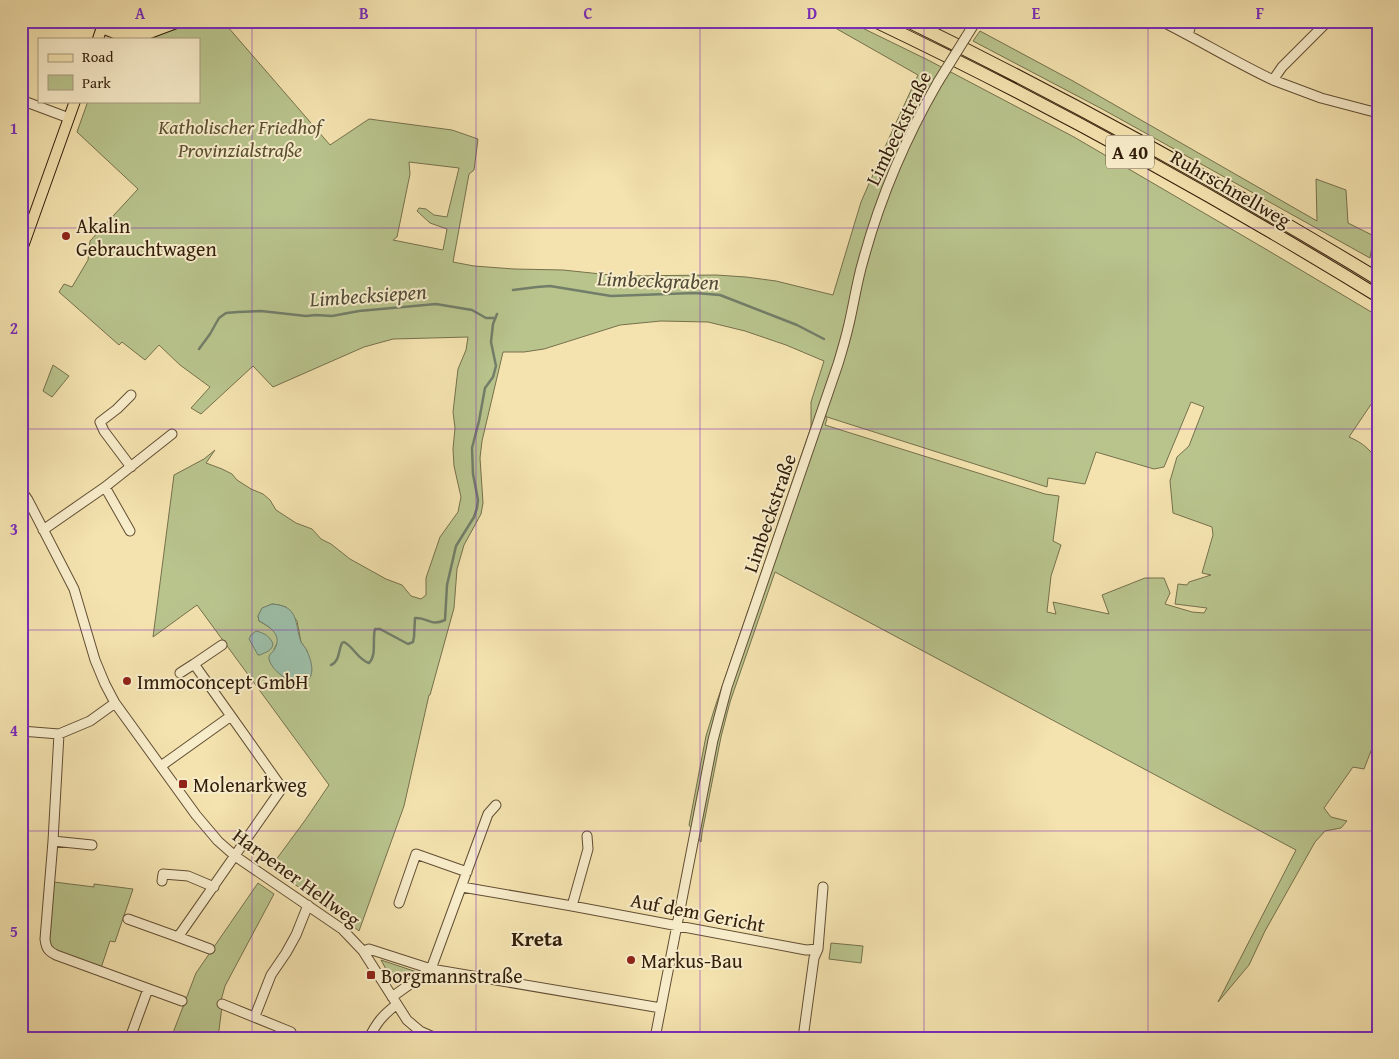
<svg xmlns="http://www.w3.org/2000/svg" width="1399" height="1059" viewBox="0 0 1399 1059" font-family="'Gentium Book Plus',serif">
<style>
.green{fill:#b9c48d;stroke:#76704c;fill-rule:evenodd}
.water{fill:#9cbea8;stroke:#727e69}
.lines{fill:none;stroke-linecap:round;stroke-linejoin:round}
.stream{stroke:#727e69;stroke-width:2.5}
.minor-casing{stroke:#624e33;stroke-width:11}
.major-casing{stroke:#321d0a;stroke-width:12}
.highway-casing{stroke:#321d0a;stroke-width:14}
.minor{stroke:#f8edcb;stroke-width:9}
.major{stroke:#f4e3af;stroke-width:10}
.highway{stroke:#f4e3af;stroke-width:12}
.minor-bridge-casing{stroke:#624e33;stroke-width:11;stroke-linecap:butt}
.minor-bridge{stroke:#f8edcb;stroke-width:9}
.grid{fill:none;stroke:#7b2cbf;stroke-width:1;stroke-opacity:0.55}
.poi-dot{fill:#8f2418;stroke:#f8edcb;stroke-width:2}
.labels{text-anchor:middle;dominant-baseline:central;stroke-width:4;stroke-linejoin:round;paint-order:stroke}
.shield{fill:#f8edcb;stroke:#6d5b44;stroke-width:1}
.shield-label{font-size:19px;font-weight:bold;fill:#321d0a}
.park-label{font-size:20px;font-style:italic;fill:#5a4f31;stroke:#f8edcb}
.street-label{font-size:20px;fill:#321d0a;stroke:#f8edcb}
.poi-label{font-size:20px;fill:#321d0a;stroke:#f8edcb;text-anchor:start}
.water-label{font-size:21px;font-style:italic;fill:#524d39;stroke:#f8edcb}
.neighbourhood-label{font-size:21px;font-weight:bold;fill:#321d0a;stroke:#f8edcb}
.neatline{fill:none;stroke:#7b2cbf;stroke-width:2}
.grid-label{font-size:16px;text-anchor:middle;font-weight:bold;fill:#7b2cbf}
</style>
<rect width="100%" height="100%" fill="#f4e3af"/>
<filter id="stains"><feTurbulence type="fractalNoise" baseFrequency=".004" numOctaves="4"/><feColorMatrix values="0 0 0 0 .2 0 0 0 0 .09 0 0 0 0 .02 0 0 0 .5 -.17"/></filter>
<radialGradient id="worn" r=".72"><stop offset=".6" stop-color="#630" stop-opacity="0"/><stop offset="1" stop-color="#630" stop-opacity=".3"/></radialGradient>
<!-- green -->
<path class="green" d="M158 21H235L227 26 330 145 369 119 452 130 478 139 474 170 469 174 453 262 474 266 514 269 563 270 620 276 716 275 746 277 776 281 833 295 861 202 889 138 918 75 823 21H848L928 60 1074 137 1269 251 1378 316V394L1349 437C1363 443 1370 449 1378 462V733L1364 769 1353 767 1324 808 1331 817 1347 821 1341 828 1325 831 1315 842 1265 931 1249 965 1218 1002 1296 850 775 572 730 702 721 737 702 833 701 842 689 825 706 736 715 707 811 427V402L824 361 786 345 745 331 708 322 661 321 620 325 544 349 524 352H503L482 441 480 458 483 503 481 514 464 545 457 569 454 608 430 695H429L404 806 359 931 332 909 270 868 306 819 329 785 197 605 153 637 174 475 204 459 215 450 206 463 222 469 232 474 237 480 251 489 263 494 270 500 276 510 296 523 312 529 321 539 331 544 350 559 386 579 402 585 411 596 421 599 426 595V578L440 537 458 512 461 497 454 466 453 449 455 428 453 412 458 369 466 350 468 337 393 339 364 347 273 387 253 366 201 414 191 408 210 387 180 365 159 345 145 360 122 342 119 345 59 292 64 284 72 287 88 260 90 241 138 189 77 132 88 101H103L107 103 109 101H199V39H149L160 35ZM409 162 459 168 447 217 434 215 426 209 419 208 417 211 430 223 447 229 443 250 393 240 397 237 410 174ZM1191 402 1204 407 1189 446 1177 457 1170 481 1173 513 1212 527 1213 535 1202 573 1211 575 1189 582 1187 585 1178 584 1175 604 1207 608 1204 613 1192 612 1165 604 1170 593 1164 578H1145L1102 595 1109 614 1053 602 1056 614 1047 612 1051 576 1061 545 1053 541 1059 496 1045 494 825 425 827 419 822 410 827 417 1047 487 1048 478 1085 484 1096 452 1154 469 1164 467ZM272 604 279 605 286 607 297 621 301 642 307 651 304 682 295 683 285 678 274 649C275 647 277 644 278 641 279 632 266 625 259 621L258 616 262 609Z
M980 31 1073 81 1317 221 1316 179 1346 190 1348 223 1374 236 1370 258 1104 110 973 41Z
M53 365 69 376 52 397 43 391Z
M54 882 94 887V884L133 889 115 942 110 941 101 968 51 950 48 945Z
M258 883 274 894 225 986 220 1004 222 1006 218 1038H171L196 973Z
M831 943 863 946 861 963 829 959Z
M381 960 417 972 394 984Z"/>
<!-- water -->
<path class="water" d="M272 604C300 606 294 623 301 642 303 645 306 648 307 651 312 662 317 680 301 683 290 684 271 670 269 659 268 655 272 653 274 650 283 636 271 627 259 621L258 616 262 608Z
M256 631C264 633 270 636 273 644 272 651 266 652 260 655H258L249 639 251 635Z"/>
<g class="lines">
<!-- stream -->
<path class="stream" d="M513 290 537 287 550 286 611 296 695 293 720 295 797 325 824 339
M199 349 210 334 219 318 226 313 238 312 261 311 306 316 316 315 332 316 359 311 436 304 472 310 486 318H495
M331 665C340 661 338 651 342 643L344 642C354 647 358 660 369 663 377 655 372 640 375 629H380L408 644 413 642 414 637 415 618C428 617 430 627 445 620L447 585 456 546 474 517 477 508 478 500 473 474 472 448 479 421 485 388 493 377 496 366 491 342 493 324 497 314"/>
<defs>
<path id="minor" d="M1161 21C1199 40 1235 62 1273 80L1282 67 1328 21
M1188 35 1192 21
M966 37 976 21
M1273 80 1321 98 1378 113
M21 100 69 118
M131 467 104 431 100 422 117 409 131 395
M105 487 130 531
M21 490 28 500 74 589 95 660 105 684 115 703 196 815 218 841 235 856 342 929 363 951 407 1020 420 1031 436 1038
M43 530 105 487 172 434
M222 645 194 664 231 716
M180 673 194 664
M21 731 59 734 90 721 115 703
M59 734 53 841 45 939C46 948 48 951 56 955L182 1001
M53 841 92 845
M162 881 163 874 188 876 214 887
M462 887 572 906 806 950 818 949
M399 903 416 854 467 872
M572 906 588 849 587 836
M128 919 178 937 282 788 231 716 161 766
M178 937 210 949
M363 951 369 949 431 969 661 1008
M392 997 431 969 488 814 496 805
M222 1004 291 1032
M255 1016 271 975 286 953 296 935 308 905
M21 1034 32 1038
M130 1038 148 989
M369 1038C377 1022 383 1015 396 1005
M655 1038 713 740 727 687 838 364C842 351 846 337 849 324 854 303 857 281 863 261 880 198 905 139 938 82
M803 1038 814 958 818 949 823 887"/>
<path id="major" d="M98 39 104 21
M21 252 75 101"/>
<path id="highway" d="M113 21 131 26
M127 21 131 26 151 31
M875 21C1047 103 1215 196 1378 296
M908 21C1068 99 1225 186 1378 279
M102 27 127 37 139 36 179 21"/>
</defs>
<!-- minor casing -->
<use href="#minor" class="minor-casing"/>
<!-- major casing -->
<use href="#major" class="major-casing"/>
<!-- highway casing -->
<use href="#highway" class="highway-casing"/>
<!-- minor -->
<use href="#minor" class="minor"/>
<!-- major -->
<use href="#major" class="major"/>
<!-- highway -->
<use href="#highway" class="highway"/>
<defs>
<path id="minor-bridge" d="M938 82 966 37"/>
</defs>
<!-- minor-bridge casing -->
<use href="#minor-bridge" class="minor-bridge-casing"/>
<!-- minor-bridge -->
<use href="#minor-bridge" class="minor-bridge"/>
</g>
<!-- grid -->
<path class="grid" d="M252 21V1038M476 21V1038M700 21V1038M924 21V1038M1148 21V1038M21 228H1378M21 429H1378M21 630H1378M21 831H1378"/>
<!-- markers -->
<g class="poi-dot">
<circle cx="66" cy="236" r="5"/>
<circle cx="127" cy="681" r="5"/>
<rect x="178" y="779" width="10" height="10" rx="2.5"/>
<circle cx="631" cy="960" r="5"/>
<rect x="366" y="970" width="10" height="10" rx="2.5"/>
</g>
<g class="labels">
<!-- shield labels -->
<rect class="shield" x="1106" y="135.5" width="48" height="33" rx="4"/>
<g class="shield-label">
<text x="1130" y="152">A 40</text>
</g>
<!-- park labels -->
<g class="park-label">
<text x="240" y="126">Katholischer Friedhof<tspan x="240" dy="23">Provinzialstraße</tspan></text>
</g>
<!-- street labels -->
<g class="street-label">
<text transform="translate(898 128) rotate(-64)">Limbeckstraße</text>
<text transform="translate(1231 188) rotate(30)">Ruhrschnellweg</text>
<text transform="translate(769 513) rotate(-71)">Limbeckstraße</text>
<text transform="translate(297 877) rotate(36)">Harpener Hellweg</text>
<text transform="translate(698 912) rotate(11)">Auf dem Gericht</text>
</g>
<!-- poi labels -->
<g class="poi-label">
<text x="76" y="225">Akalin<tspan x="76" dy="23">Gebrauchtwagen</tspan></text>
<text x="137" y="681">Immoconcept GmbH</text>
<text x="193" y="784">Molenarkweg</text>
<text x="641" y="960">Markus-Bau</text>
<text x="381" y="975">Borgmannstraße</text>
</g>
<!-- water labels -->
<g class="water-label">
<text transform="translate(658 280) rotate(2)">Limbeckgraben</text>
<text transform="translate(368 295) rotate(-4)">Limbecksiepen</text>
</g>
<!-- neighbourhood labels -->
<g class="neighbourhood-label">
<text x="537" y="938">Kreta</text>
</g>
</g>
<!-- margin -->
<rect width="1399" height="1059" fill="none" stroke="#f4e3af" stroke-width="55"/>
<!-- legend -->
<rect x="38" y="38" width="162" height="65" fill="#f8edcb" stroke="#a99a7e"/>
<rect x="48" y="54" width="25" height="8" fill="#f4e3af" stroke="#a99a7e"/>
<text x="82" y="62" font-size="15" fill="#321d0a">Road</text>
<rect x="48" y="75" width="25" height="15" fill="#b9c48d" stroke="#a99a7e"/>
<text x="82" y="88" font-size="15" fill="#321d0a">Park</text>
<rect x="28" y="28" width="1344" height="1004" class="neatline"/>
<g class="grid-label">
<text x="140" y="19">A</text>
<text x="364" y="19">B</text>
<text x="588" y="19">C</text>
<text x="812" y="19">D</text>
<text x="1036" y="19">E</text>
<text x="1260" y="19">F</text>
<text x="14" y="134">1</text>
<text x="14" y="334">2</text>
<text x="14" y="535">3</text>
<text x="14" y="736">4</text>
<text x="14" y="937">5</text>
</g>
<rect width="100%" height="100%" filter="url(#stains)"/>
<rect width="100%" height="100%" fill="url(#worn)"/>
</svg>
